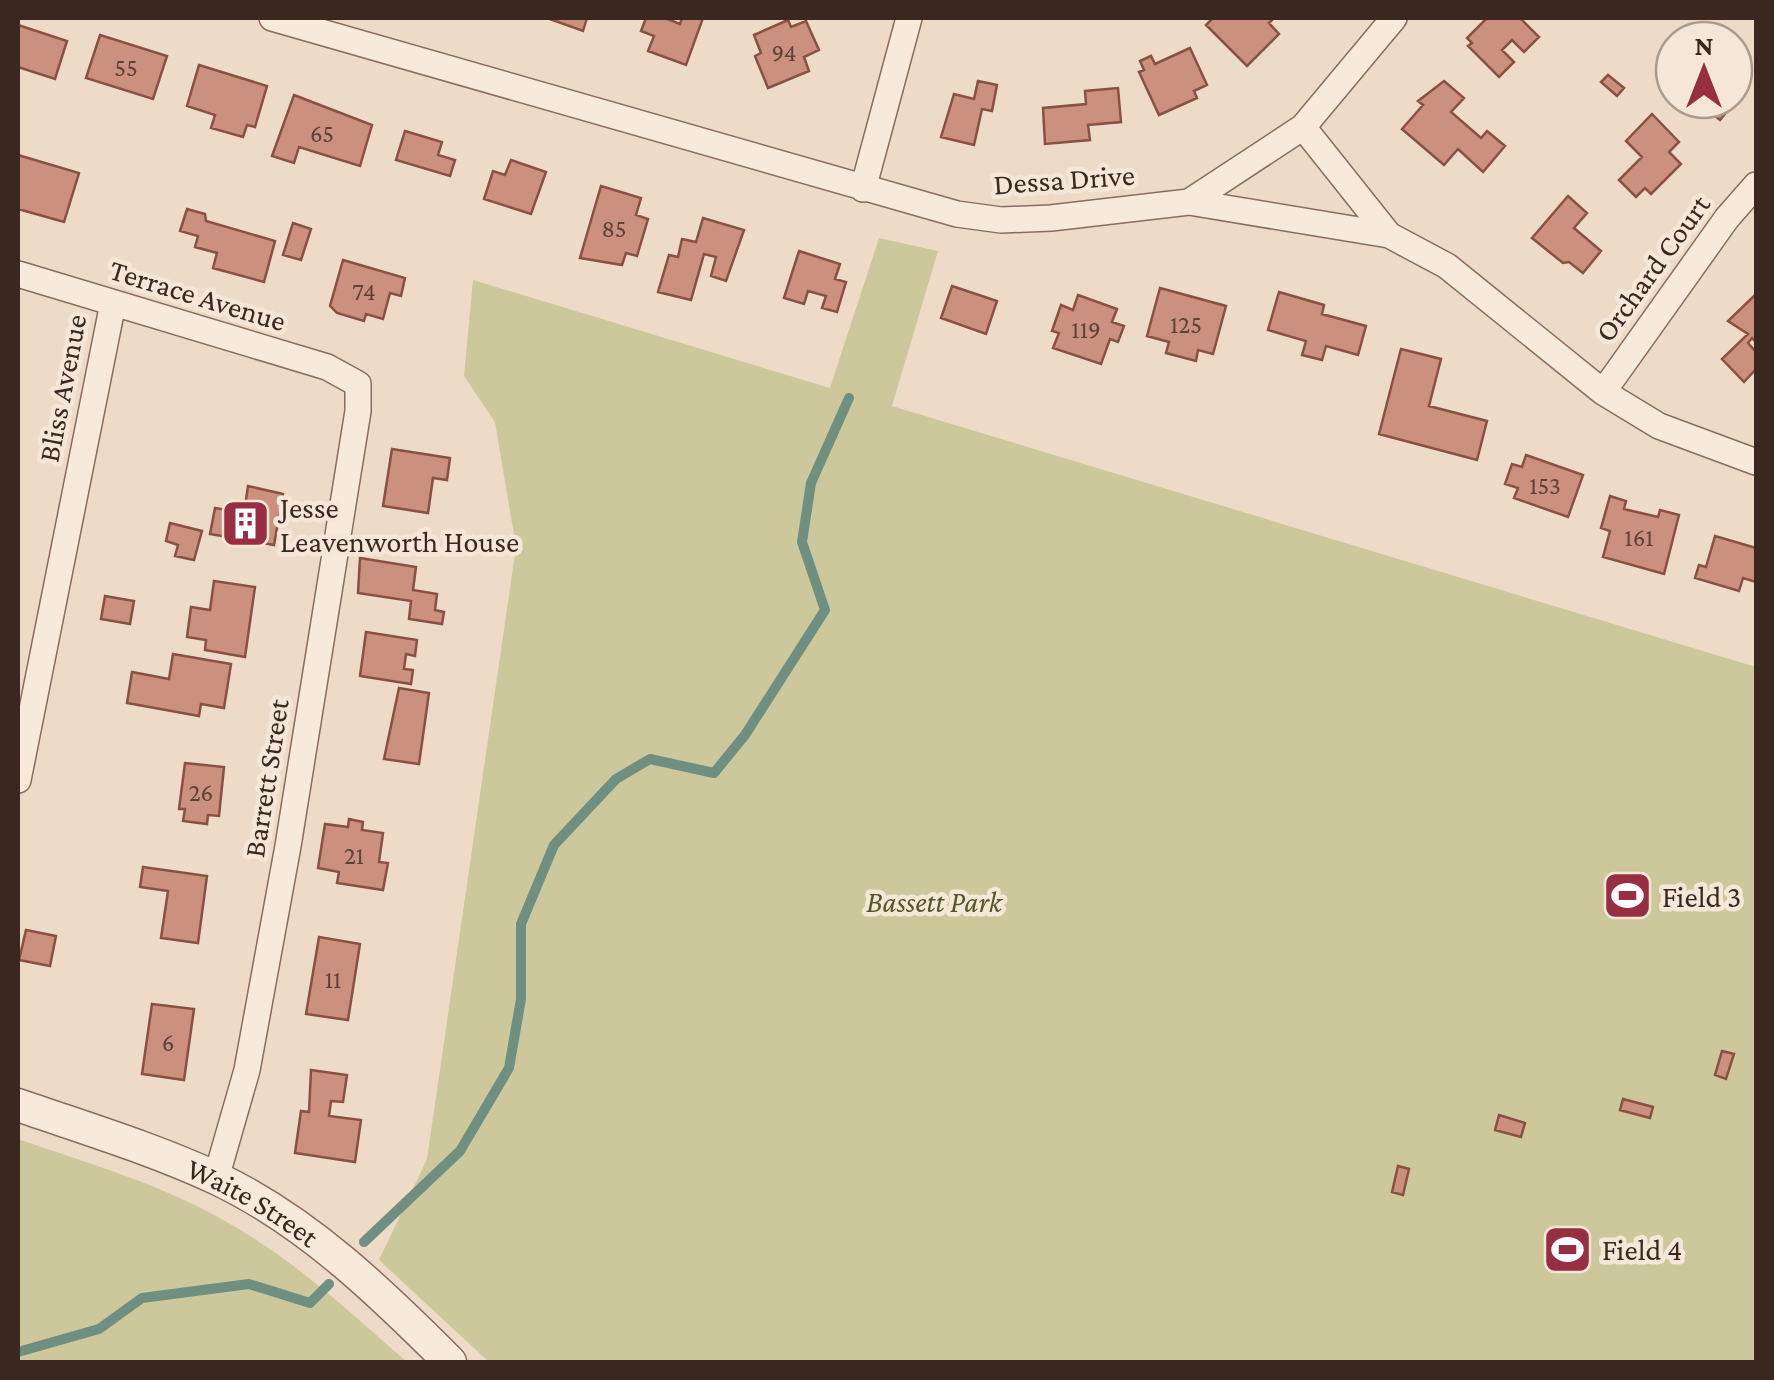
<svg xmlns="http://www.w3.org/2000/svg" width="1774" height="1380" viewBox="0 0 1774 1380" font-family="'Crimson Pro',serif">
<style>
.green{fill:#ccc89b}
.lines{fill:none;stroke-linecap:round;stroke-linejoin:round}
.stream{stroke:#6f9081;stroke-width:10}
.building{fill:#cb907e;stroke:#885143;stroke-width:2.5}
.minor-casing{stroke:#896c5d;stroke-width:28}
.tertiary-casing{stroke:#896c5d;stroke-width:35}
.minor{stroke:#f8eada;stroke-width:25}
.tertiary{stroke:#f8eada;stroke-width:32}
.labels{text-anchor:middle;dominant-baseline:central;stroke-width:9;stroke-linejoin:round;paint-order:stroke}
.number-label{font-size:25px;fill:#5e4238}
.street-label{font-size:30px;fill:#3a2820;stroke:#f5e7d7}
.poi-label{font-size:30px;fill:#3a2820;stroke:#f5e7d7;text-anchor:start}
.park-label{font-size:30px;font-style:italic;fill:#535627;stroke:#f5e7d7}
</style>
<rect width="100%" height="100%" fill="#eedbc7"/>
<!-- green -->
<path class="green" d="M879 238 938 251 892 406 1756 667V1362H489L379 1260 427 1159 516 547 495 422 464 376 473 280 830 388Z
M18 1139C87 1163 161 1184 225 1221 293 1259 349 1311 407 1362H18Z"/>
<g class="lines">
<!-- stream -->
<path class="stream" d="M364 1242 460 1151 509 1068 521 999V924L554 845 616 779 650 759 714 773 745 735 825 610 802 542 811 483 849 398
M18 1352 99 1329 142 1298 249 1284 310 1303 329 1284"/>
</g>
<!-- building -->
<path class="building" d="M547 18H587L583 31Z
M646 18H665L680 24 682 18H703L686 65 648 51 654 36 641 31Z
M1213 18H1274L1269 23 1279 34 1247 66 1206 25Z
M1487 18H1520L1539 37 1524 52 1512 40 1502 50 1514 62 1499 77 1468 46 1472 43 1467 38Z
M788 20 791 27 806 21 819 50 804 57 809 71 768 88 755 56 761 53 754 35Z
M18 25 67 41 55 79 18 67Z
M100 35 167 56 153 99 86 78Z
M1190 48 1207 85 1194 91 1197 98 1159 115 1139 72 1144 70 1140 61 1151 56 1155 64Z
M1734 55 1749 67 1740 78 1749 85 1720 120 1696 100H1734Z
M199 65 267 86 255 127 247 125 243 137 211 128 215 115 187 106Z
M1608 75 1624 88 1617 96 1601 82Z
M978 81 997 85 992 111 982 109 974 145 941 137 954 94 974 99Z
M1444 81 1464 98 1451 112 1481 138 1487 131 1505 146 1483 172 1458 149 1444 165 1402 129 1423 105 1418 101Z
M1118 88 1121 122 1088 125 1090 140 1045 144 1043 108 1086 104 1085 91Z
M294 95 372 125 360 166 299 147 294 163 272 156Z
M1652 114 1679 142 1669 152 1681 164 1651 194 1645 188 1636 197 1619 180 1642 157 1626 141Z
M405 131 442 142 438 155 455 160 450 176 396 160Z
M18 155 79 173 64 222 18 209Z
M511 160 546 172 531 214 484 199 493 171 505 175Z
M601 186 641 198 636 215 648 219 637 256 626 253 622 265 580 258Z
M1568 196 1587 213 1574 228 1601 251 1583 273 1569 262 1563 263 1532 238Z
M187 209 205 214 206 221 275 241 264 282 213 268 217 253 195 247 198 236 180 231Z
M703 218 744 230 726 281 711 276 716 257 704 254 691 300 658 292 669 255 678 257 682 239 696 242Z
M293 223 311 229 301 260 283 255Z
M799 251 840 264 835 279 846 282 837 312 822 308 826 296 808 291 804 304 784 298Z
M343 260 405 278 401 296 390 293 383 319 366 314 364 321 337 313 330 306Z
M952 286 997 301 986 334 941 318Z
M1160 288 1226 306 1213 354 1198 350 1196 361 1166 353 1169 342 1147 336Z
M1279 292 1324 305 1322 314 1366 326 1358 355 1326 346 1322 360 1302 355 1306 341 1268 330Z
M1756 294V342L1752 338 1748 343 1756 352V369L1744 382 1722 359 1748 334 1728 321Z
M1078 295 1117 309 1112 322 1124 326 1118 342 1110 339 1101 364 1053 348 1059 333 1052 331 1061 305 1073 310Z
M1401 349 1441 359 1429 406 1487 421 1477 460 1379 434Z
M392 449 450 458 447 480 433 478 428 513 383 506Z
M1526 455 1583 475 1568 517 1514 498 1518 488 1505 484 1512 464 1522 467Z
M248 486 283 494 274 545 210 534 215 508 244 513Z
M1610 496 1626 501 1624 509 1658 517 1660 510 1679 515 1664 574 1603 557 1610 531 1601 528Z
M170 523 202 531 194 560 175 556 178 545 166 541Z
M1715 536 1756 548V582L1743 578 1739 591 1695 578 1699 565 1706 567Z
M360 558 416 567 413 590 437 594 435 610 444 612 442 624 409 619 411 601 358 593Z
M214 581 255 587 245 657 205 650 206 640 187 637 191 607 210 610Z
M105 596 134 601 130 624 101 619Z
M366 632 417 640 415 656 406 654 404 669 413 670 411 684 360 676Z
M173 654 231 664 224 708 201 704 199 716 127 703 132 672 169 679Z
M399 688 429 693 419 764 384 759Z
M185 763 224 767 219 816 208 815 207 824 183 821 185 809H179Z
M349 819 363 822 362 830 383 833 379 862 388 863 383 890 337 883 339 872 318 868 325 824 348 827Z
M143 867 207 876 198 943 161 938 168 891 140 887Z
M26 930 56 936 50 966 19 960Z
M319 937 360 944 348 1020 306 1014Z
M152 1004 194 1009 184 1080 142 1074Z
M1722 1051 1734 1054 1726 1079 1715 1075Z
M311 1070 347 1075 343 1102 331 1101 329 1116 361 1120 355 1162 295 1153 301 1111 309 1112Z
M1623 1099 1653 1107 1650 1118 1620 1110Z
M1499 1115 1525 1123 1521 1137 1495 1130Z
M1398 1166 1409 1169 1403 1195 1392 1192Z"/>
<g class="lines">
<defs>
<path id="minor" d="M272 18 957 214 1001 220 1051 218 1189 202 1389 235 1447 266 1603 392 1659 426 1756 462
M1303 127 1389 235
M863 189 909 18
M1189 202 1303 127 1394 18
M18 274 327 367 358 384V411L288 846 247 1070 216 1178
M1603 392 1727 218 1756 185
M18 780 113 303"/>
<g id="tertiary">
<path id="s1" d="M18 1105C84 1128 154 1149 218 1179 308 1222 381 1293 450 1362"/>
</g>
</defs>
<!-- minor casing -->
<use href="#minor" class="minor-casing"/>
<!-- tertiary casing -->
<use href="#tertiary" class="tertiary-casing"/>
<!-- minor -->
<use href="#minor" class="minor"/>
<!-- tertiary -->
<use href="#tertiary" class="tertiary"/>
</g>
<!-- icons -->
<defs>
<symbol id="building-square" viewBox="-11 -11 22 22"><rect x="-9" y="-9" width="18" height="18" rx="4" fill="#972e42" stroke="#f5e7d7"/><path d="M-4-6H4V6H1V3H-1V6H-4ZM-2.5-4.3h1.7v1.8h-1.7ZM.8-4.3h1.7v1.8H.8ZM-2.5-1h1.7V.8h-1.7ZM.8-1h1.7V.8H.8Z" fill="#fff"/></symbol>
<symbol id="stadium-square" viewBox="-11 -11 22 22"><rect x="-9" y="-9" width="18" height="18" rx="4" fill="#972e42" stroke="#f5e7d7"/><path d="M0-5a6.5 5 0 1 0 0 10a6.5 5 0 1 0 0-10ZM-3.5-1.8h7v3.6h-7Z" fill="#fff"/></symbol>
</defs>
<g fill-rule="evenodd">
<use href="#building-square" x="218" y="496" width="55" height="55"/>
<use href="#stadium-square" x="1600" y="868" width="55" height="55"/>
<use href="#stadium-square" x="1540" y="1222" width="55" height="55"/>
</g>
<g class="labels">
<!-- number labels -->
<g class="number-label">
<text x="784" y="52">94</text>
<text x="126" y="67">55</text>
<text x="322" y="133">65</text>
<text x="614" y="228">85</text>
<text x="364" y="291">74</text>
<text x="1186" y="324">125</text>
<text x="1086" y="329">119</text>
<text x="1545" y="485">153</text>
<text x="1639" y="537">161</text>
<text x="201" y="792">26</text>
<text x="354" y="855">21</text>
<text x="333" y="979">11</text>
<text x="168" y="1042">6</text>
</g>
<!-- street labels -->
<g class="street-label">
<text transform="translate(1064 179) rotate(-4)">Dessa Drive</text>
<text transform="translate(1652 268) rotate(-54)">Orchard Court</text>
<text transform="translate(198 295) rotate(17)">Terrace Avenue</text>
<text transform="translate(62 388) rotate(-79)">Bliss Avenue</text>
<text transform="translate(266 778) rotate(-81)">Barrett Street</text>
<text stroke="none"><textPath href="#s1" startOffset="255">Waite Street</textPath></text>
</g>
<!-- poi labels -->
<g class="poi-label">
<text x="280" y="507">Jesse<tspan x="280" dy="34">Leavenworth House</tspan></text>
<text x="1662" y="896">Field 3</text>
<text x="1602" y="1249">Field 4</text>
</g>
<!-- park labels -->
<g class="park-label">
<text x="934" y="901">Bassett Park</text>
</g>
</g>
<!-- border -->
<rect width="1774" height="1380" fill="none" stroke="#3a2820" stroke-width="40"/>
<!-- north arrow -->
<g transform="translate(1704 70)"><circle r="48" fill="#f5e7d7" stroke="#aa9b8e" stroke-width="2.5"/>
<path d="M0-8L18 38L0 25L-18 38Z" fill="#972e42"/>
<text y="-15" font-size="28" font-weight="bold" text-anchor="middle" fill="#3a2820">N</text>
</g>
</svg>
